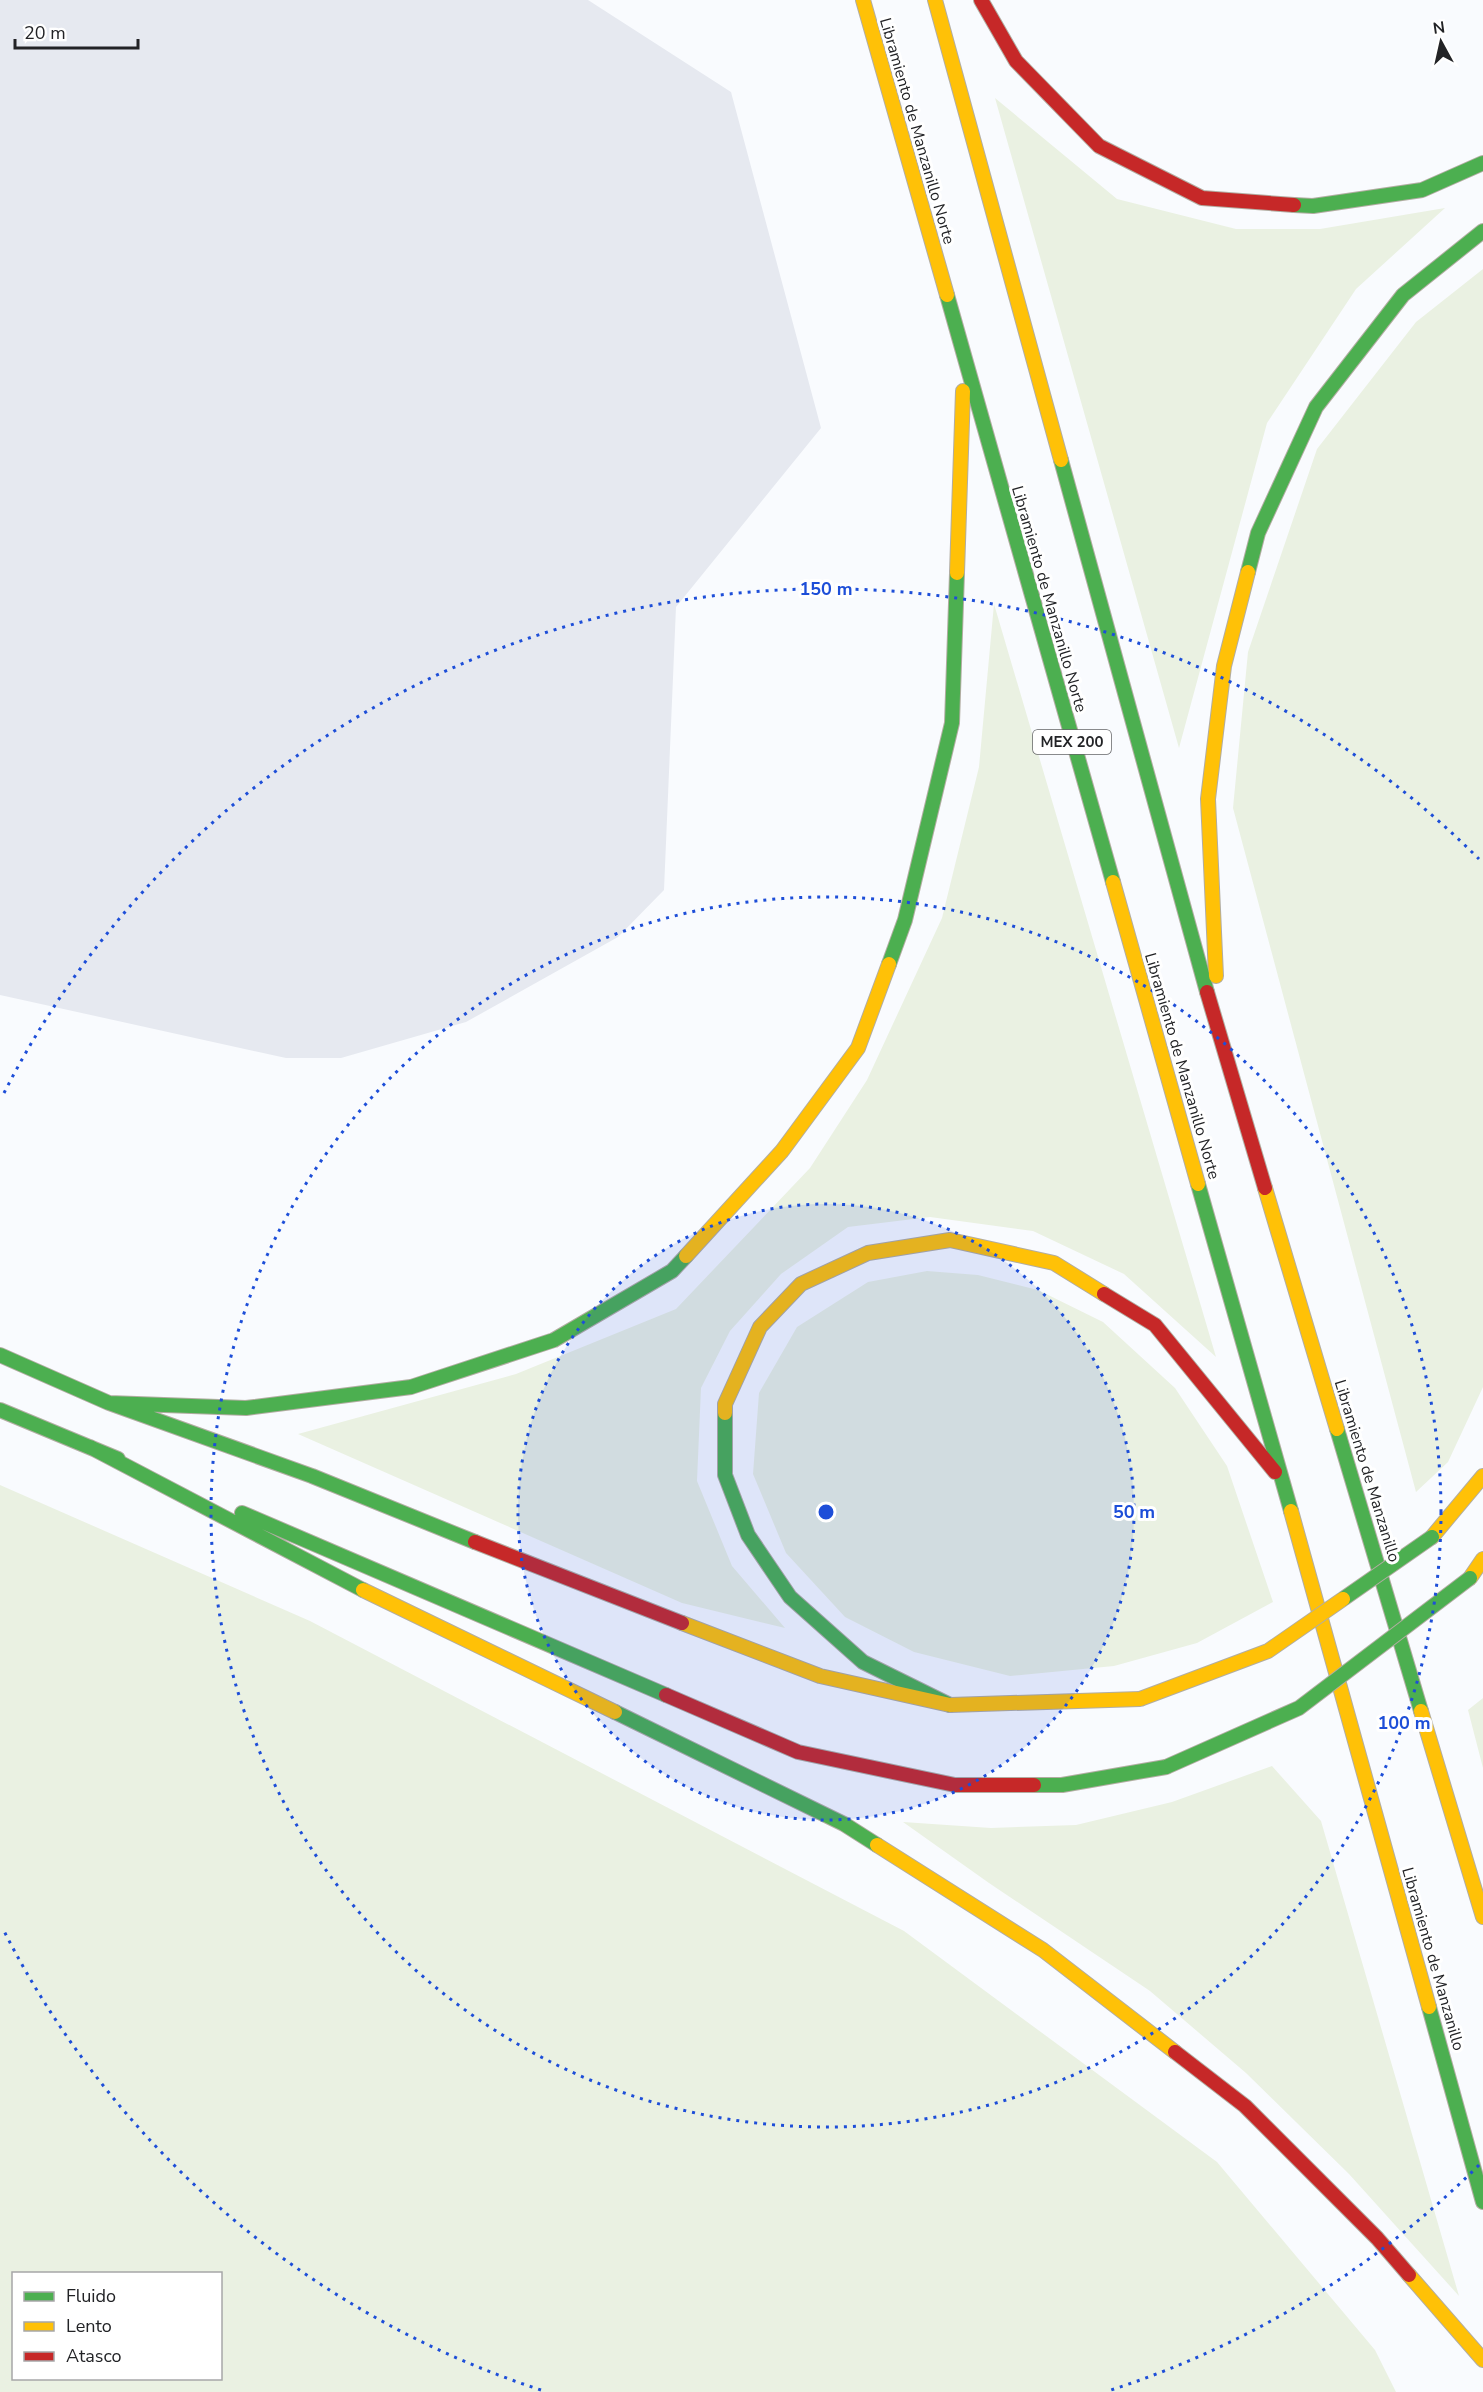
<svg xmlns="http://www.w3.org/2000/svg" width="1483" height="2392" viewBox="0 0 1483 2392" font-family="'Nunito Sans',sans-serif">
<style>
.built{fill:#e6e9f0}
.green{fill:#eaf1e2;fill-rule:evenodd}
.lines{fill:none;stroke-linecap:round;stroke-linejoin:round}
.fast-casing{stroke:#b2ada2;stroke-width:16}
.slow-casing{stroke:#b2ada2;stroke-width:16}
.jam-casing{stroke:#b2ada2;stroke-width:16}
.fast{stroke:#4caf50;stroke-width:14}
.slow{stroke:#ffc107;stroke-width:14}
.jam{stroke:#c62828;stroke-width:14}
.fast-bridge-casing{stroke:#b2ada2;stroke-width:16;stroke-linecap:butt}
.slow-bridge-casing{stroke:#b2ada2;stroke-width:16;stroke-linecap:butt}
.fast-bridge{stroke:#4caf50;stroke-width:14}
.slow-bridge{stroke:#ffc107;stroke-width:14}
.ring{fill:none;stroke:#1d4ed8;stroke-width:3;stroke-dasharray:3 6}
.labels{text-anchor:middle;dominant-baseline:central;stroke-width:6;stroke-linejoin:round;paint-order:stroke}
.shield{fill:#fff;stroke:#646567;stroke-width:1.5}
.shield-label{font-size:15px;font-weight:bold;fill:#222326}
.street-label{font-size:16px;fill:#222326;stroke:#fff}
.centre{fill:#1d4ed8;stroke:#fff;stroke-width:3}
.ring-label{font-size:18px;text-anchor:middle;font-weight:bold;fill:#1d4ed8;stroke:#fff;stroke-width:6;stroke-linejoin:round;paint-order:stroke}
</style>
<rect width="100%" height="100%" fill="#f9fbfe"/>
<!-- built -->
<path class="built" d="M0 0H588L731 92 821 428 676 607 664 890 618 937 466 1022 341 1058H286L0 995Z"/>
<!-- green -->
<path class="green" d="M995 98 1117 199 1236 229H1320L1445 208 1356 289 1267 423 1179 748Z
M1483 269V1387L1448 1462 1416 1492 1233 808 1248 652 1317 449 1416 322Z
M994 604 1216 1357 1124 1274 1033 1231 930 1217 848 1227 781 1274 730 1331 701 1388 697 1481 732 1566 785 1628 682 1603 298 1434 516 1374 676 1309 810 1168 867 1080 942 918 979 767Z
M927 1271 978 1275 1038 1290 1103 1322 1175 1388 1227 1466 1273 1602 1197 1643 1114 1666 1010 1676 914 1652 845 1617 786 1553 753 1474 759 1393 797 1327 868 1282Z
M0 1485 310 1621 904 1931 1217 2162 1375 2350 1396 2392H0ZM14 2274H220V2378H14Z
M1483 1698V1768L1468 1710Z
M1272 1766 1321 1821 1459 2296 1349 2174 1246 2073 1150 1991 989 1883 903 1822 991 1828 1076 1825 1172 1802Z"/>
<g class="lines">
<defs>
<path id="fast" d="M1294 205 1313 206 1422 190 1483 163
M947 295 1113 882
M1061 460 1207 992
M1248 572 1258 533 1316 407 1403 295 1483 231
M889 964 905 920 952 723 957 573
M1198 1184 1291 1511
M0 1355 109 1403 312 1476 475 1542
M109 1403 246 1408 411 1387 554 1340 672 1271 686 1256
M0 1410 118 1459
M725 1413V1475L748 1535 790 1597 863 1662 950 1705
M1337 1429 1421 1711
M90 1447 363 1590
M242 1513 666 1695
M615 1712 844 1824 877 1845
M1034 1785H1062L1166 1767
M1429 2007 1483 2202"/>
<path id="slow" d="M863 0 947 295
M935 0 1061 460
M957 573 963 391
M1113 882 1198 1184
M1216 976 1208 799 1224 666 1248 572
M1265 1188 1337 1429
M686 1256 782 1151 858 1048 889 964
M725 1413V1404L760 1327 801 1284 868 1253 950 1240 1054 1263 1104 1294
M1291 1511 1429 2007
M1432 1537 1483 1476
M1470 1578 1483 1559
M363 1590 615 1712
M682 1623 820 1676 950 1705 1140 1699
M1421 1711 1483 1917
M877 1845 1043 1950 1175 2052
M1409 2275 1483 2360"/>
<path id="jam" d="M981 0 1016 61 1099 146 1202 198 1294 205
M1207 992 1265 1188
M1104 1294 1155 1325 1275 1472
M475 1542 682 1623
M666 1695 798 1752 955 1785H1034
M1175 2052 1245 2106 1377 2238 1409 2275"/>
</defs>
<!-- fast casing -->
<use href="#fast" class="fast-casing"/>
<!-- slow casing -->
<use href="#slow" class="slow-casing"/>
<!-- jam casing -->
<use href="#jam" class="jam-casing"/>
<!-- fast -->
<use href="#fast" class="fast"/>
<!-- slow -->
<use href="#slow" class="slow"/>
<!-- jam -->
<use href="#jam" class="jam"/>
<defs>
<path id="fast-bridge" d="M1343 1599 1432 1537
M1166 1767 1299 1708 1470 1578"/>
<path id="slow-bridge" d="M1140 1699 1268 1651 1343 1599"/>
</defs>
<!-- fast-bridge casing -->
<use href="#fast-bridge" class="fast-bridge-casing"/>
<!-- slow-bridge casing -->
<use href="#slow-bridge" class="slow-bridge-casing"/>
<!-- fast-bridge -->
<use href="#fast-bridge" class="fast-bridge"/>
<!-- slow-bridge -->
<use href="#slow-bridge" class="slow-bridge"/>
</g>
<!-- distance rings -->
<circle cx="826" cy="1512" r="308" fill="#1d4ed8" fill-opacity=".12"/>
<g class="ring">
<circle cx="826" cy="1512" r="308"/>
<circle cx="826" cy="1512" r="615"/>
<path d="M1479 2165A923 923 0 0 1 1111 2390M541 2390A923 923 0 0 1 4 1931M4 1093A923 923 0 0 1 1479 859"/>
</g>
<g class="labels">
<!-- shield labels -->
<rect class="shield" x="1033" y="730" width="78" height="24" rx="4.5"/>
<g class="shield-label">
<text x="1072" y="742">MEX 200</text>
</g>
<!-- street labels -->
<g class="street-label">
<text transform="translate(917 131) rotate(74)">Libramiento de Manzanillo Norte</text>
<text transform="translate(1049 599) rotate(74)">Libramiento de Manzanillo Norte</text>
<text transform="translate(1182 1066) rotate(74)">Libramiento de Manzanillo Norte</text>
<text transform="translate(1367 1471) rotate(73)">Libramiento de Manzanillo</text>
<text transform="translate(1433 1959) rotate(74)">Libramiento de Manzanillo</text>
</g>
</g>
<circle cx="826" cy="1512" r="9" class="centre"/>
<g class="ring-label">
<text x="826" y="595">150 m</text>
<text x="1134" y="1518">50 m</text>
<text x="1404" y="1729">100 m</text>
</g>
<!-- legend -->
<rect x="12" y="2272" width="210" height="108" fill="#ffffff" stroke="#a7a7a8" stroke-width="1.5"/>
<rect x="24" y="2292" width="30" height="9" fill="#4caf50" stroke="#a7a7a8" stroke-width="1.5"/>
<text x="66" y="2302" font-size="18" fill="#222326">Fluido</text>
<rect x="24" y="2322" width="30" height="9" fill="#ffc107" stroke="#a7a7a8" stroke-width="1.5"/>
<text x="66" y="2332" font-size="18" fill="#222326">Lento</text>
<rect x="24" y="2352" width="30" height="9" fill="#c62828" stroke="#a7a7a8" stroke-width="1.5"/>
<text x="66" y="2362" font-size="18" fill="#222326">Atasco</text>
<!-- north arrow -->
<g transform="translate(1441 42) rotate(352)" stroke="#ffffff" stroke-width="4.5" paint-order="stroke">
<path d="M0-4.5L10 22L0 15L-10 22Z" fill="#222326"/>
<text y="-9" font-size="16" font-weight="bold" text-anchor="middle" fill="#222326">N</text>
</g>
<!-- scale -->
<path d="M15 39v9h123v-9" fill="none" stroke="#222326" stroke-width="3"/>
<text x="24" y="39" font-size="18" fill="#222326" stroke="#ffffff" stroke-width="4.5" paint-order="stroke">20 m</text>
</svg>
